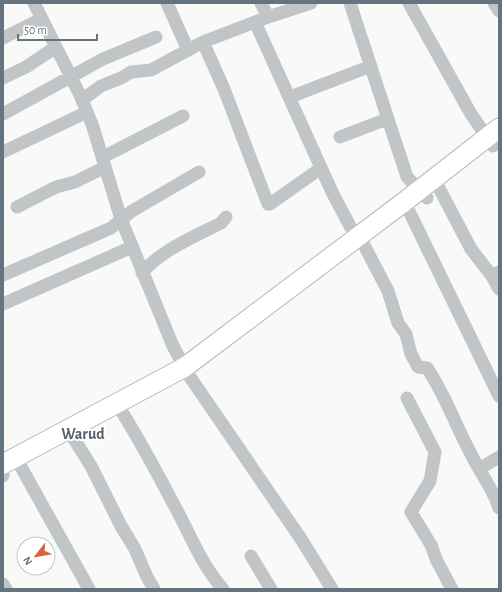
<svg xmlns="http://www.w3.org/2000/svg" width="502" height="592" viewBox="0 0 502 592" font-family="'Alegreya Sans',sans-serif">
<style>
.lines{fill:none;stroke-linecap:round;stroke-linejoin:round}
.highway-casing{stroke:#b4b8bb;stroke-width:21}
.minor{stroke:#c1c5c8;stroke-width:13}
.highway{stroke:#fff;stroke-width:19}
.labels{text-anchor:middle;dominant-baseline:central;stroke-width:4;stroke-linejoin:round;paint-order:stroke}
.district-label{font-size:16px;font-weight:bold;fill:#58626b;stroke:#fff}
</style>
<rect width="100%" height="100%" fill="#f9f9f7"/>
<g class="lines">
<defs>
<path id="highway" d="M3 464 185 367 404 202 499 128"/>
</defs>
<!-- highway casing -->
<use href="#highway" class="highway-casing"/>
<!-- minor -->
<path class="minor" d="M34 3 80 95 92 124 121 219 173 346 190 377 301 539 332 589
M167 3 188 50
M261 3 268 17 255 22 333 194 350 226 364 245 388 291 398 323 406 334 411 354 418 367 427 368C446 396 456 427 472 456 481 474 493 489 499 508
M350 3 407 177 427 198
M409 3 471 114 493 146
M494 3 499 11
M268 17 311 3
M3 38 41 19
M203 42 224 89 268 204H270L321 168
M3 78 26 67 56 47
M290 97 371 66
M82 100 101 86 121 78 131 72 151 70 203 42 255 22
M3 114 103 59 156 37
M340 137 387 119
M3 152 87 112
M103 157 183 116
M439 188 471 249 492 276 499 272
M17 207 56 187 75 182 105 167
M409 211 499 396
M142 273C161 250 194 237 221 223L226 217
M3 275 111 228 132 211 199 172
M492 276 499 289
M3 304 132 247
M407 398 435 452 430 481 411 512 431 545 437 561 452 589
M122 412C144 447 163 484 182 520 194 544 205 569 223 589
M74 439 91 466 121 526 135 549 147 577 154 589
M21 467 89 589
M479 469 499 457
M3 475V476
M251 556 271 589
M3 584 6 589"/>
<!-- highway -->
<use href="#highway" class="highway"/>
</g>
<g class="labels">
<!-- district labels -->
<g class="district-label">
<text x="83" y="434">Warud</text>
</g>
</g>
<!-- border -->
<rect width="502" height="592" fill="none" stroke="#66747f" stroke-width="8"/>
<!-- north arrow -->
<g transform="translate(36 556) rotate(239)"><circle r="19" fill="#ffffff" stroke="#c2c7cc"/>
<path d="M0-3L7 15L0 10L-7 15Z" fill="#d4673d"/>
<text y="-6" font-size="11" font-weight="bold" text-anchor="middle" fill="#66747f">N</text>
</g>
<!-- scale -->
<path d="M18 34v6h79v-6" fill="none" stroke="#66747f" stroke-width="2"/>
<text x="24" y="34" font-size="12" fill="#66747f" stroke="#ffffff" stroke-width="3" paint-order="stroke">50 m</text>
</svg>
